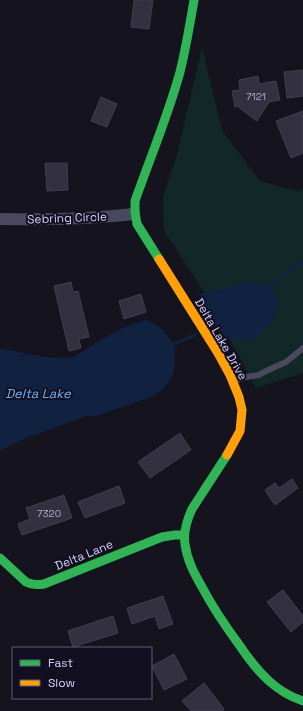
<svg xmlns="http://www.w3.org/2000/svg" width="303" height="711" viewBox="0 0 303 711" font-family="'Space Grotesk',sans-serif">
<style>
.green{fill:#122828}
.water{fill:#102240}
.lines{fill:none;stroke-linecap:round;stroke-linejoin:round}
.stream{stroke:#102240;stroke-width:3.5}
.building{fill:#33313f;stroke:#413e50}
.lane{stroke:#4a495e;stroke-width:6}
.street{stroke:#4a495e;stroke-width:12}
.fast{stroke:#30b455;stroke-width:9}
.slow{stroke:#ff9f0a;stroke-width:9}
.labels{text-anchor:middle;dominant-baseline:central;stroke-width:4;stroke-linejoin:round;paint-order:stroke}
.number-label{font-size:10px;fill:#adaacd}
.street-label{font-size:12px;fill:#d6d2fc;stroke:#120f21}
.water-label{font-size:13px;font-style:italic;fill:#66b4f6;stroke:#120f21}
</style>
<rect width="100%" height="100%" fill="#15131d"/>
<!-- green -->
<path class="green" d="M202 47 222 130 260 181 297 191 303 189V373L256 388 208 298 164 231 163 197 178 151Z"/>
<!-- water -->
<path class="water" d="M250 282 271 286C274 293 280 301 278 309 276 318 265 332 257 336 248 342 234 343 225 336 215 329 205 305 198 294L232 287Z
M147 320 161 328 174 344 175 365 173 374 164 388 154 396 96 416H87L35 435 30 436 0 451V348C18 352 56 361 73 357 79 355 93 344 99 341 115 331 130 324 147 320Z"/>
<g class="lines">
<!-- stream -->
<path class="stream" d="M267 288 303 261
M170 344H174L195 335"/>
</g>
<!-- building -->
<path class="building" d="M134 0H153L149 29 131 27Z
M303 70V96L287 98 284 72Z
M258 76 259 84 276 81 280 100 269 102 257 121 237 106 235 107 232 91 240 90 239 80Z
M101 97 117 104 107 127 91 121Z
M303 111V153L291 158 276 121Z
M45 163H67L68 190 47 191Z
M71 282 73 292 78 291 89 337 79 339 81 348 69 351 54 286Z
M141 294 146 312 124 319 119 301Z
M180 433 191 450 150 478 138 462Z
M292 479 298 488 275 505 265 490 275 483 279 488Z
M119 486 125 503 85 518 78 502Z
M64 495 72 518 22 535 18 524 30 519 26 508Z
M283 590 303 616V622L291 632 267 602Z
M163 596 173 624 159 629 155 616 132 624 127 608Z
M113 616 118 633 73 647 68 631Z
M174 654 187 679 164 690 152 666Z
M204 683 224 709 222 711H191L182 701Z"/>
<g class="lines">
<!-- lane -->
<path class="lane" d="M234 381 246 377 259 375 266 371 286 362 303 348"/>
<!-- street -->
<path class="street" d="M0 219C44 220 91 219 134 214"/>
<!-- fast -->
<path class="fast" d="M159 259 137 224 135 212V201C150 158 168 116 180 72 186 48 190 24 194 0
M227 455 192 509C187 520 183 532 185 544 187 560 194 573 202 587 213 608 226 627 240 646 248 658 258 671 269 681 279 690 291 697 303 701
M0 558 26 582C32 585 38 585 44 584L162 537 175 535H184"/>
<!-- slow -->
<path class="slow" d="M159 259 218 353 230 375 239 397 242 410 240 431 227 455"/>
</g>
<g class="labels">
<!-- number labels -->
<g class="number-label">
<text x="256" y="96">7121</text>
<text x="49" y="513">7320</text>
</g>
<!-- street labels -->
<g class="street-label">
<text transform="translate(67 218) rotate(-2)">Sebring Circle</text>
<text transform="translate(221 339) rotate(60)">Delta Lake Drive</text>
<text transform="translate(84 555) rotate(-22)">Delta Lane</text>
</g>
<!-- water labels -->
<g class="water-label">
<text x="38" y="393">Delta Lake</text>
</g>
</g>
<!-- legend -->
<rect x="12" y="647" width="140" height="52" fill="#120f21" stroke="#605d79"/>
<rect x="20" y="660" width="20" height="6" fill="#30b455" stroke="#605d79"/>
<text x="48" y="667" font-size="12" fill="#d6d2fc">Fast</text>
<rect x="20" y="680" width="20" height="6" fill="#ff9f0a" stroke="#605d79"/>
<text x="48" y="687" font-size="12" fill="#d6d2fc">Slow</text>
</svg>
